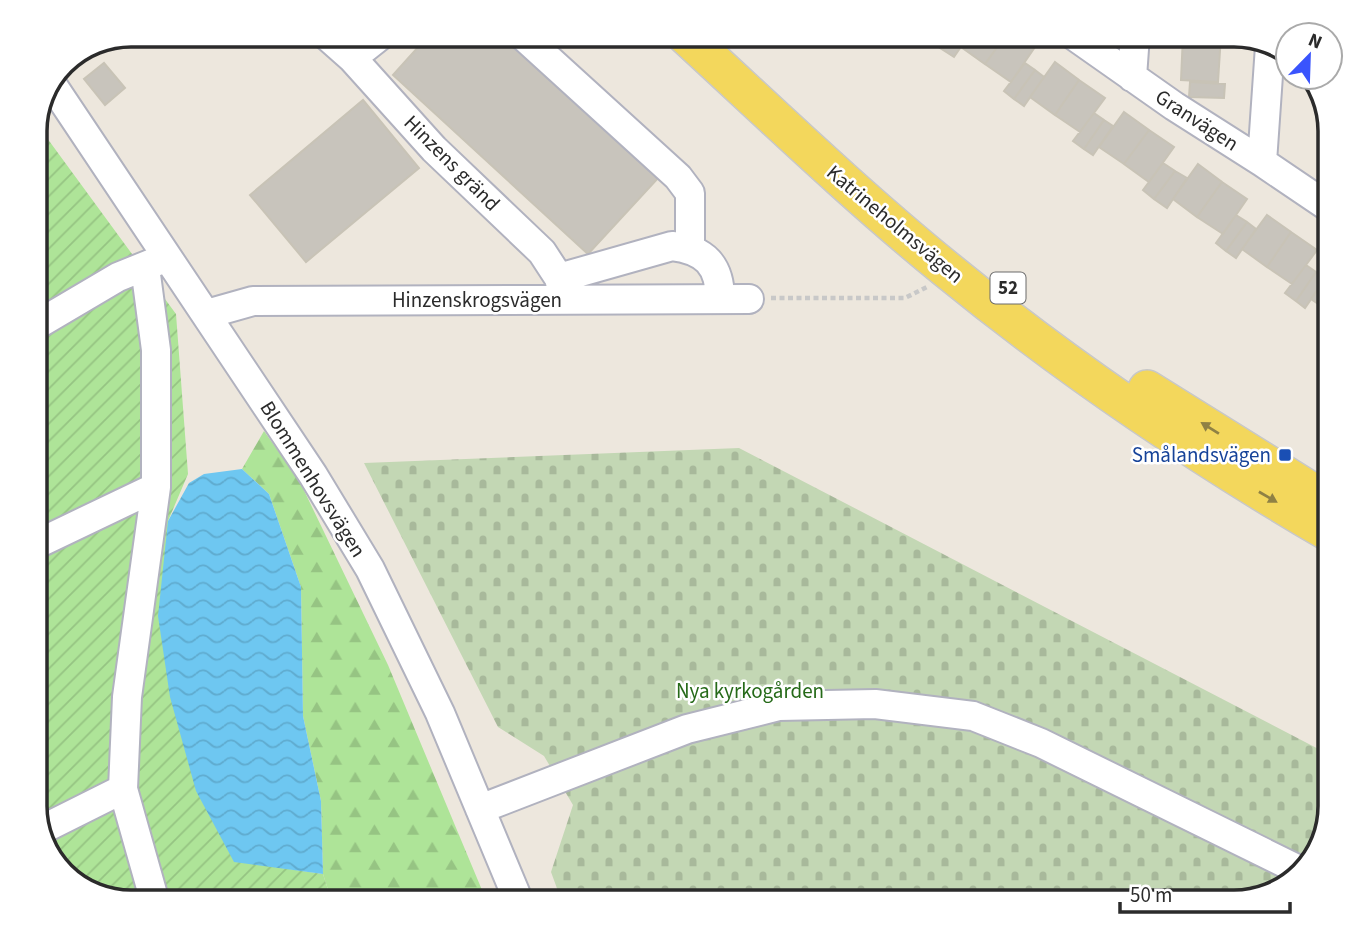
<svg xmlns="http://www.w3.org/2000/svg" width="1365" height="937" viewBox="0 0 1365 937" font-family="'Source Sans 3',sans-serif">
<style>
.forest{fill:url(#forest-firs)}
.cemetery{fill:url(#cemetery-stones)}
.garden{fill:url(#garden-furrows)}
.water{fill:url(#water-waves)}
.building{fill:#c8c4bc;stroke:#c8c3b6;stroke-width:2}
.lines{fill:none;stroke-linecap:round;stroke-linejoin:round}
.minor-casing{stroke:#b1b2bf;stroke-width:32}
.major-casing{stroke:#c8c8c8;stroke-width:40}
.path{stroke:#c8c8c8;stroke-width:4.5;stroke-dasharray:5 3.5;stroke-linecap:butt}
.minor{stroke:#fff;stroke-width:28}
.major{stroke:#f3d75c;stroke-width:37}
.oneway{fill:#8f8144}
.transit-dot{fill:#1a4fb4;stroke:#fff;stroke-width:2.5}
.labels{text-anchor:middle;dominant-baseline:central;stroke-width:5;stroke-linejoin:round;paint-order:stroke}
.shield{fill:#fff;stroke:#6b6b6b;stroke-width:2}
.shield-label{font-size:19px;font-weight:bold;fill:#2b2b2b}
.street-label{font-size:21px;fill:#2b2b2b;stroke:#fff}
.transit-label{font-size:21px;fill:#164399;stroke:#fff;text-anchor:end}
.park-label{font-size:21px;fill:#266a19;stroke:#fff}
.rim{fill:none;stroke:#2b2b2b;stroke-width:3.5}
</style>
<defs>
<pattern id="forest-firs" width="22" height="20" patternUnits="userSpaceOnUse" patternTransform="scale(1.75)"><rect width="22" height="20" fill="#aee498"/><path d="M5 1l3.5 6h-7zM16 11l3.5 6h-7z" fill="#96c483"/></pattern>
<pattern id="cemetery-stones" width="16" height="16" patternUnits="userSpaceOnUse" patternTransform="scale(1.75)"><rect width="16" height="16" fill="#c3d7b4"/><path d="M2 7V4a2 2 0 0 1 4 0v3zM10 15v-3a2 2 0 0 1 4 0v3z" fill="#a8b99b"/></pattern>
<pattern id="garden-furrows" width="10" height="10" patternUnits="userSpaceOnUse" patternTransform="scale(1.75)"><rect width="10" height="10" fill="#aee498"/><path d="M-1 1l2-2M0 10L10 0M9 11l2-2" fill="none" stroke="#96c483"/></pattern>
<pattern id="water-waves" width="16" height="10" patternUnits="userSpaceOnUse" patternTransform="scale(1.75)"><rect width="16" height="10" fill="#6ec7f1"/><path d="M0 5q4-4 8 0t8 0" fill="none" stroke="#5fabcf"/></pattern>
</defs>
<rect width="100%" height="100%" fill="#ede7dd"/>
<!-- forest -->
<path class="forest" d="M264 431 299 480 388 665 487 902H332L323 874 321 801 303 716 301 587 269 494 242 469Z"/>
<!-- cemetery -->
<path class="cemetery" d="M739 448 1330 755V806L1314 859 1277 892 1234 902H562L551 872 573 805 544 756 498 727 364 463Z"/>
<!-- garden -->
<path class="garden" d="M36 123 176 314 188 474 168 521 234 861 323 874 332 902C279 902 115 912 77 884 51 866 44 840 35 811Z"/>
<!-- water -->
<path class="water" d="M242 469 269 494 301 587 303 716 321 801 323 874 234 862 196 791 170 697 158 616 168 521 189 483 204 474Z"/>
<!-- building -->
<path class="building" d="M429 35H503L659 177 588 254 393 75Z
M949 35H969L954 57 940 48Z
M969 35H1006L985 64 961 47Z
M1006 35H1018L1035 47 1011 82 985 64Z
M1183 35H1221L1218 82 1181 80Z
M85 54 70 66 67 62Z
M1055 62 1079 80 1055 115 1030 97Z
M104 63 125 88 105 105 84 79Z
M1025 63 1035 70 1014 99 1004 91Z
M1035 70 1044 77 1024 106 1014 99Z
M1079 80 1105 98 1080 132 1055 115Z
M1190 82 1225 84 1224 98 1189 97Z
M363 100 419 168 306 262 250 195Z
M1124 112 1149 130 1124 164 1099 147Z
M1094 113 1104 120 1084 149 1073 141Z
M1104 120 1113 126 1093 155 1084 149Z
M1149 130 1174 147 1149 182 1124 164Z
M1163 163 1175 171 1154 199 1143 190Z
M1198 164 1222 182 1197 217 1173 199Z
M1175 171 1187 178 1167 208 1154 199Z
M1222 182 1247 199 1223 234 1197 217Z
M1236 215 1247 222 1226 251 1216 243Z
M1267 215 1291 232 1267 267 1242 249Z
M1247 222 1256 229 1236 258 1226 251Z
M1291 232 1317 250 1292 284 1267 267Z
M1306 265 1316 272 1296 301 1285 293Z
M1316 272 1325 279 1305 308 1296 301Z
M1330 272V312L1311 299Z"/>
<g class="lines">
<defs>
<path id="minor" d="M326 35 352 58 434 149 542 252 559 278 564 299
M522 35 678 177 690 193V248
M1073 35 1174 106 1262 162
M1270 46 1262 162 1330 208
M352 58 381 35
M1132 77 1135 35
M53 86 313 475 370 569 440 713 519 902
M145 267 156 350V487L127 697 123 789 155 902
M559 278 672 246C705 250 720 265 720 299
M207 314 253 301 749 299
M35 326 118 277 160 260
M35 545 156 487
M480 809 687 729 779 706 875 704 973 716 1041 743 1301 871
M41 830 123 789"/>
<path id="major" d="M685 35C771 114 855 195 946 269 1066 367 1196 455 1330 533
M1147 389 1330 503"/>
</defs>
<!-- minor casing -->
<use href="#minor" class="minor-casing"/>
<!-- major casing -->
<use href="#major" class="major-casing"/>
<!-- path -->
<path class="path" d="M771 298H905L927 287"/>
<!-- minor -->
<use href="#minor" class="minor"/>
<!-- major -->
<use href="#major" class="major"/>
</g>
<!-- one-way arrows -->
<defs><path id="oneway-solid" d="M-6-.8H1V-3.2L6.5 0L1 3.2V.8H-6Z" transform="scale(1.75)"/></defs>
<g class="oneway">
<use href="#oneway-solid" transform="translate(1210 428) rotate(-148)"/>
<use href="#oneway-solid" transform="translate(1268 497) rotate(30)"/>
</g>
<!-- markers -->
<rect class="transit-dot" x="1278" y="448" width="14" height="14" rx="3.5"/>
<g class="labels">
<!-- shield labels -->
<rect class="shield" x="990.5" y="272.5" width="35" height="31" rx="5"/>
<g class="shield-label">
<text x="1008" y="288">52</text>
</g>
<!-- street labels -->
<g class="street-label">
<text transform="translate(1197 120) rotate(33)">Granvägen</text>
<text transform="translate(452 163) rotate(45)">Hinzens gränd</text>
<text transform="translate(895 224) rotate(40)">Katrineholmsvägen</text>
<text x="477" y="300">Hinzenskrogsvägen</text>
<text transform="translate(313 479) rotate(58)">Blommenhovsvägen</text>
</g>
<!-- transit labels -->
<g class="transit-label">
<text x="1271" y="455">Smålandsvägen</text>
</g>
<!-- park labels -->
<g class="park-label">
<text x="750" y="691">Nya kyrkogården</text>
</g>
</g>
<!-- crop -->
<path d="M0 0H1365V937H0ZM131 47H1234A84 84 0 0 1 1318 131V806A84 84 0 0 1 1234 890H131A84 84 0 0 1 47 806V131A84 84 0 0 1 131 47Z" fill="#fff" fill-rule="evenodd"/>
<path class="rim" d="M131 47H1234A84 84 0 0 1 1318 131V806A84 84 0 0 1 1234 890H131A84 84 0 0 1 47 806V131A84 84 0 0 1 131 47Z"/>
<!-- north arrow -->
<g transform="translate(1309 56) rotate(23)"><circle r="33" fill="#ffffff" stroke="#aaaaaa" stroke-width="2"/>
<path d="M0-5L12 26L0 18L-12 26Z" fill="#3a54fd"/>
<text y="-10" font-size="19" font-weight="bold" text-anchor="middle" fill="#2b2b2b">N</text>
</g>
<!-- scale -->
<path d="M1120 902v10h170v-10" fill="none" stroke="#2b2b2b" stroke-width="3.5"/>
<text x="1130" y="902" font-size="21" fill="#2b2b2b" stroke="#ffffff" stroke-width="5" paint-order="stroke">50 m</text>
</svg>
